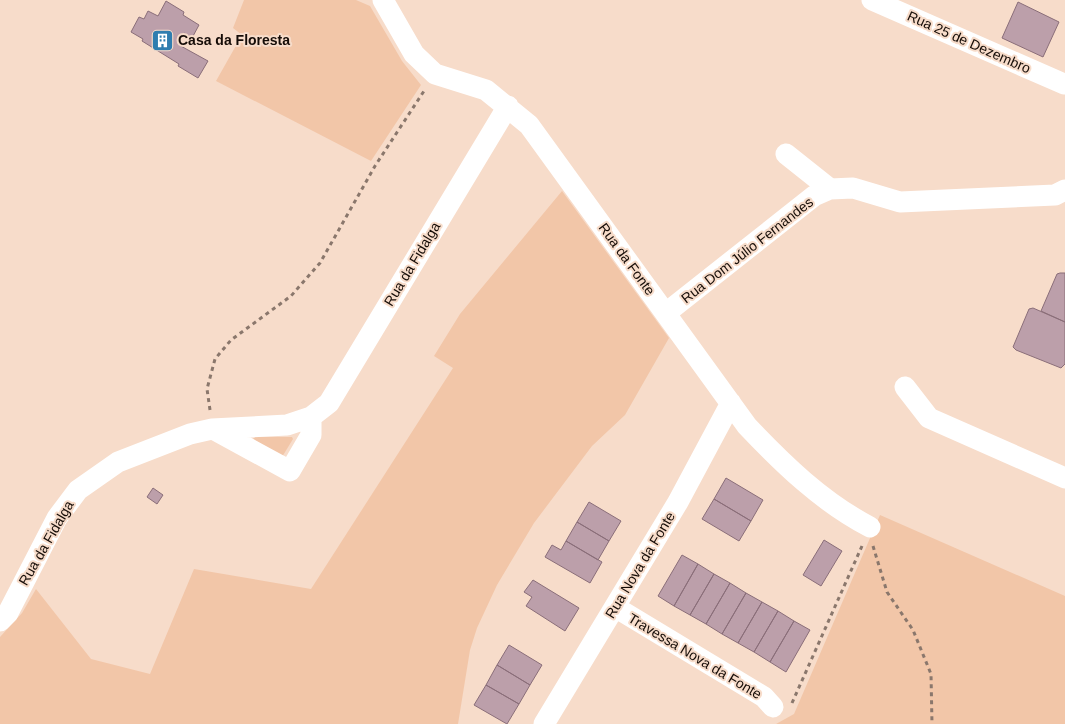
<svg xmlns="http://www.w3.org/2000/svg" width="1065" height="724" viewBox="0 0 1065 724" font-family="Helvetica,sans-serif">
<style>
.green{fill:#f2c6a8}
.building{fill:#bc9faa;stroke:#8a6e79}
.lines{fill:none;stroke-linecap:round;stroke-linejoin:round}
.path{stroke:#8a776c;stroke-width:3;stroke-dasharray:4 4;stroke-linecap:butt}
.minor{stroke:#fff;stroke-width:21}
.labels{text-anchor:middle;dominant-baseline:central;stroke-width:4;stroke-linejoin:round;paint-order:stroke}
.poi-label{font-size:14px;font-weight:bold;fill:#150c07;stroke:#f7dcca;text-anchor:start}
.street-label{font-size:14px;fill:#150c07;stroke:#f7dcca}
</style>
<rect width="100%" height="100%" fill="#f7dcca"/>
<!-- green -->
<path class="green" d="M244 0H356L370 6 402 61 421 85 371 161 216 81 242 35 233 28Z
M562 191 669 338 625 415 592 446 534 523 497 585 477 628 470 650 458 724H0V637L22 613 36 589 91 659 150 674 194 569 311 589 453 368 434 356 460 314Z
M255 437H292L293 439 282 457 253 439Z
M880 515 1065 596V724H776L794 714Z"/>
<!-- building -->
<path class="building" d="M166 1 184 12 183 15 199 25 192 38 184 33 179 45 208 61 198 78 178 66 179 64 142 41 143 39 131 32 139 17 144 19 148 11 158 16Z
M1018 2 1059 22 1043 57 1002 38Z
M1060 273H1065V322L1041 311 1057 274Z
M1033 308 1065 322V364L1061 368 1016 350 1013 347 1029 309Z
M726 478 763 500 751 521 714 499Z
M153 488 163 495 157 504 147 497Z
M714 499 751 521 739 541 702 519Z
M589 502 621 521 609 541 577 522Z
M577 522 609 541 598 560 566 541Z
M824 540 842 551 821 586 803 575Z
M566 541 602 562 590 583 545 557 552 545 561 550Z
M682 555 698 564 674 606 658 596Z
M698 564 714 574 690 615 674 606Z
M714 574 730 583 706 624 690 615Z
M533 580 579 608 565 631 526 606 532 597 524 592Z
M730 583 746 593 722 634 706 624Z
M746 593 762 602 738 643 722 634Z
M762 602 778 611 754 652 738 643Z
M778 611 794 621 770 662 754 652Z
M794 621 810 630 786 672 770 662Z
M509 645 542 665 530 685 497 665Z
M497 665 530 685 519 704 486 685Z
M486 685 519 704 507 724 474 705Z"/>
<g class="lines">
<!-- path -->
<path class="path" d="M210 410 207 389 215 359 231 340 291 296 320 263 375 166 424 91
M873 546 887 592 913 630 931 674 932 724
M792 703 862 546"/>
<!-- minor -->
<path class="minor" d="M383 0 414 54 435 74 486 90 529 125 747 426C783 464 822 502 870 527
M872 0 1064 84
M786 154 830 189
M666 313 814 196 830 189 853 188 900 202 1055 195 1065 190
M905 387 929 418 1065 478
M213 429 290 471 311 435V417
M615 607 764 697 773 707
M0 621 8 613 57 518 78 490 118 462 190 434 212 429 287 425 311 417 329 403 508 106
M544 724 678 502 731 403"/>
</g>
<!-- icons -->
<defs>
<symbol id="building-square" viewBox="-11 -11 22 22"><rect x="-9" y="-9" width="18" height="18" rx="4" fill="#2f7daf" stroke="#f7dcca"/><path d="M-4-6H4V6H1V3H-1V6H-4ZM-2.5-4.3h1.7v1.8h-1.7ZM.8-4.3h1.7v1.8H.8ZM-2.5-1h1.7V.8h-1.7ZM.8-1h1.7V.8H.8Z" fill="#fff"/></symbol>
</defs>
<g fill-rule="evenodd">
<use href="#building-square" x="150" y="28" width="25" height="25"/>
</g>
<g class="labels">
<!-- poi labels -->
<g class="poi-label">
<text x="178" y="40">Casa da Floresta</text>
</g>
<!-- street labels -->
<g class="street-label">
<text transform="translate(969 42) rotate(24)">Rua 25 de Dezembro</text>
<text transform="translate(747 250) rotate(-38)">Rua Dom Júlio Fernandes</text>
<text transform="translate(627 259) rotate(54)">Rua da Fonte</text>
<text transform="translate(412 264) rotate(-59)">Rua da Fidalga</text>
<text transform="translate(46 543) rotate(-60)">Rua da Fidalga</text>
<text transform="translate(640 565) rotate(-59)">Rua Nova da Fonte</text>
<text transform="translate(695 656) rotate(31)">Travessa Nova da Fonte</text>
</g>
</g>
</svg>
